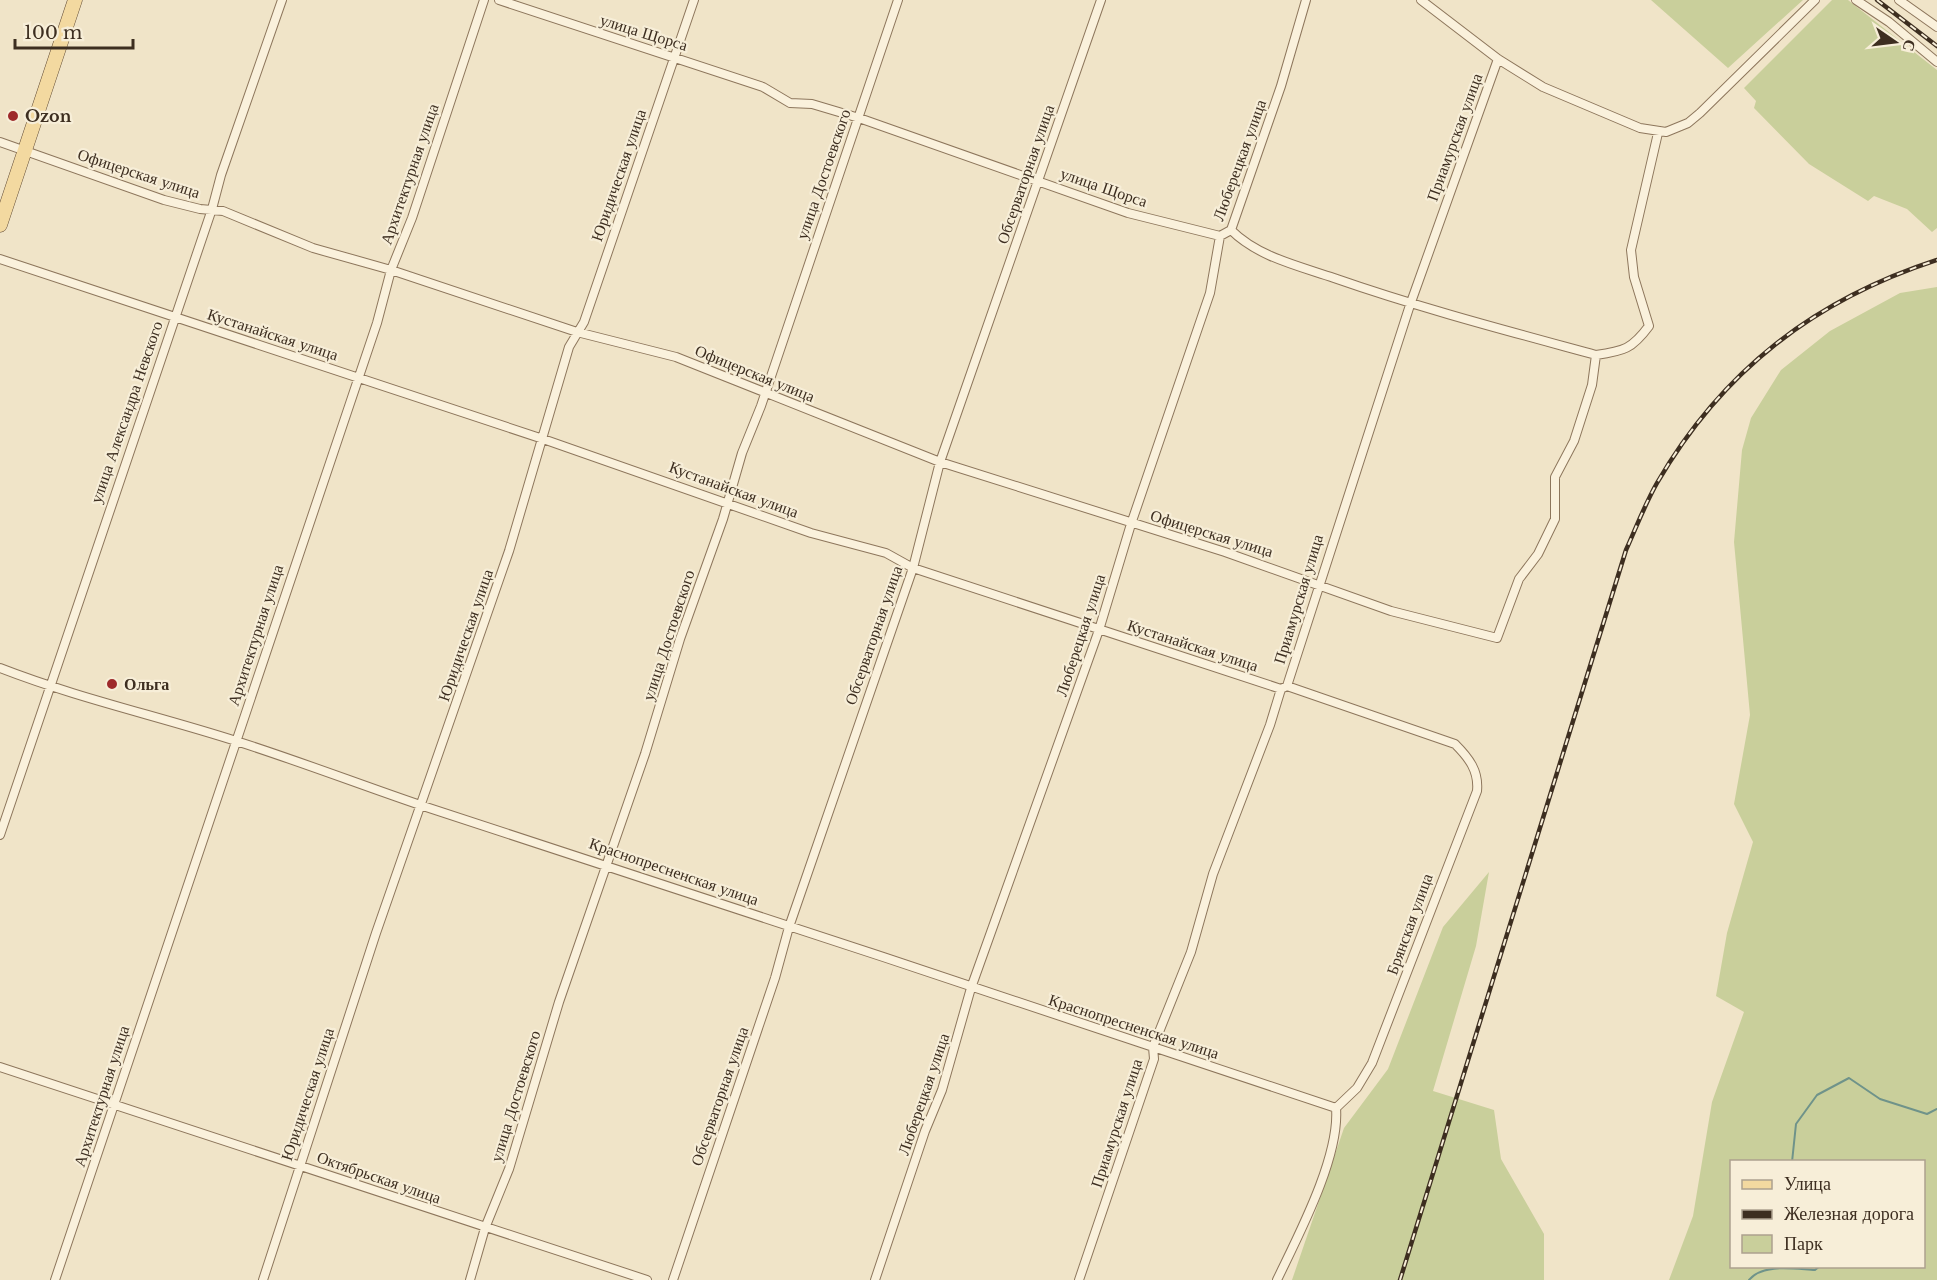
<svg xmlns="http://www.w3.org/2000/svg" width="1937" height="1280" viewBox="0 0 1937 1280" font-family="'Libre Baskerville',serif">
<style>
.green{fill:#c9cf9b;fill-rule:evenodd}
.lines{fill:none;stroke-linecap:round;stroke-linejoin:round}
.stream{stroke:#6f938a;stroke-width:2}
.minor-casing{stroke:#8d765c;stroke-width:10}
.primary-casing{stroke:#5b4430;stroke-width:15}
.minor{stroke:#faf1dc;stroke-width:8}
.primary{stroke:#f3d9a0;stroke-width:14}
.rail-casing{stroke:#3d2e20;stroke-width:4.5}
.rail{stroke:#f7eed8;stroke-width:2;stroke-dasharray:7;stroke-linecap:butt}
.poi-dot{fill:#9e2a2b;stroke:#f7eed8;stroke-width:2}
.labels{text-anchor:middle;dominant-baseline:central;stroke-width:4.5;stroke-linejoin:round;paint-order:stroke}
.street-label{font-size:16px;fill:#3d2e20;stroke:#f7eed8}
.poi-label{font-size:16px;font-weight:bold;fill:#3d2e20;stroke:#f7eed8;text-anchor:start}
</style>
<rect width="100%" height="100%" fill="#f0e4c8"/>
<!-- green -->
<path class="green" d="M1651 0H1803L1728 68Z
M1832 0H1848L1937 70V228L1932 232 1907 209 1874 196 1868 201 1809 164 1754 108 1756 101 1744 88Z
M1937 287V1280H1669L1693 1216 1712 1102 1744 1012 1716 996 1727 933 1753 842 1734 804 1750 715 1734 542 1742 450 1751 418 1781 370 1830 331 1900 293ZM1732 1162H1924V1266H1732Z
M1489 872 1476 946 1433 1091 1494 1110 1501 1159 1544 1234V1280H1292L1344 1128 1388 1069 1443 927Z"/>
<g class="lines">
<!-- stream -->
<path class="stream" d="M1792 1162 1796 1124 1817 1095 1849 1078 1880 1099 1927 1114 1937 1109
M1749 1280C1763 1263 1795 1269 1815 1270L1820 1266"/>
<defs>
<path id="minor" d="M499 0 763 87 790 103 812 104 859 118 1128 213 1220 236 1231 230C1258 257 1299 266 1334 278 1420 308 1508 331 1596 355 1624 351 1632 349 1649 326L1634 277 1631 250 1658 133
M1421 0 1498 59 1543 87 1640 128 1666 132 1688 123 1700 113 1815 0
M1856 0 1889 22 1937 62
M1899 0 1937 27
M0 142 164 200 200 209 223 211 313 248 391 270 577 332 676 357 940 462 1225 552 1391 611 1497 638 1519 579 1538 554 1555 519V477L1574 441 1592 385 1596 355
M0 259 543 439 811 533 886 553 913 568 1281 689 1287 686 1455 744C1469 758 1479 771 1477 791L1372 1063 1357 1088 1336 1108
M0 668C77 698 158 716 236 741 299 761 361 785 423 806 728 905 1032 1006 1336 1108
M0 835 212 209 221 175 282 0
M0 1067 647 1280
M55 1280 377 323 391 270 412 218 484 0
M263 1280 376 933 509 551 569 347 584 322 694 0
M470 1280 485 1228 509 1169 559 1002 645 754 680 639 723 519 742 453 761 406 898 0
M673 1280 775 978 789 927 913 568 940 462 1101 0
M875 1280 925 1131 942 1090 971 988 1099 630 1131 524 1210 293 1220 236 1231 230 1281 86 1306 0
M1079 1280 1154 1059 1153 1047 1191 952 1213 874 1270 725 1281 689 1287 686 1410 305 1498 59
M1277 1280C1298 1236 1340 1157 1336 1108"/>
<path id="primary" d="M0 225 75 0"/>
</defs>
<!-- minor casing -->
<use href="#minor" class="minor-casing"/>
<!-- primary casing -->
<use href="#primary" class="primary-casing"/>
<!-- minor -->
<use href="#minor" class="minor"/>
<!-- primary -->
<use href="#primary" class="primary"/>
<defs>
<path id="rail" d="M1877 0 1937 46
M1400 1280 1626 550C1636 528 1645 504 1657 483 1722 371 1814 300 1937 260"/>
</defs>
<!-- rail casing -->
<use href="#rail" class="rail-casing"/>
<!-- rail -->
<use href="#rail" class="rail"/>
</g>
<!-- markers -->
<g class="poi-dot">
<circle cx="13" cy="116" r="6"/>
<circle cx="112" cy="684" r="6"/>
</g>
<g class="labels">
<!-- street labels -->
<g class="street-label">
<text transform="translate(644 32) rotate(17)">улица Щорса</text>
<text transform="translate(1454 137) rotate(-70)">Приамурская улица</text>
<text transform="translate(1239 160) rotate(-70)">Люберецкая улица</text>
<text transform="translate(139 173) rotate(18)">Офицерская улица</text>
<text transform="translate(409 174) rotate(-71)">Архитектурная улица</text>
<text transform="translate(823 174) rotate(-71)">улица Достоевского</text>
<text transform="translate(1025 174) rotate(-71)">Обсерваторная улица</text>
<text transform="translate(618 175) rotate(-71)">Юридическая улица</text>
<text transform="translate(1104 187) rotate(19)">улица Щорса</text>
<text transform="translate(273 334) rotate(18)">Кустанайская улица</text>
<text transform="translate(755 373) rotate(22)">Офицерская улица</text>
<text transform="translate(126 412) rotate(-71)">улица Александра Невского</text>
<text transform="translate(734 489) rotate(20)">Кустанайская улица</text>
<text transform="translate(1212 533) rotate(17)">Офицерская улица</text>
<text transform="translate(1298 599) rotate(-73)">Приамурская улица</text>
<text transform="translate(255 635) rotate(-72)">Архитектурная улица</text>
<text transform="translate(465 635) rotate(-71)">Юридическая улица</text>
<text transform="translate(668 635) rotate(-72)">улица Достоевского</text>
<text transform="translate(873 635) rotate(-71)">Обсерваторная улица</text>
<text transform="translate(1080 635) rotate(-72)">Люберецкая улица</text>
<text transform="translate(1193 645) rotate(18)">Кустанайская улица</text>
<text transform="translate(674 871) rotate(19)">Краснопресненская улица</text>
<text transform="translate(1409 924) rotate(-70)">Брянская улица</text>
<text transform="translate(1134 1026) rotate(18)">Краснопресненская улица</text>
<text transform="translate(307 1094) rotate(-72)">Юридическая улица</text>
<text transform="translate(923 1094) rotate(-71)">Люберецкая улица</text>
<text transform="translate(101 1096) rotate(-72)">Архитектурная улица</text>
<text transform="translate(515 1096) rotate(-73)">улица Достоевского</text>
<text transform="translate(719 1096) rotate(-71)">Обсерваторная улица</text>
<text transform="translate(1116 1123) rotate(-72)">Приамурская улица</text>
<text transform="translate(379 1177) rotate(19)">Октябрьская улица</text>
</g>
<!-- poi labels -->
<g class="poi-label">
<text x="25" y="116">Ozon</text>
<text x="124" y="684">Ольга</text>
</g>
</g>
<!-- legend -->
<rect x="1730" y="1160" width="195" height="108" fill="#f7eed8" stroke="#ada18e" stroke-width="1.5"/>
<rect x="1742" y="1180" width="30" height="9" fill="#f3d9a0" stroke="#ada18e" stroke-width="1.5"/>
<text x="1784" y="1190" font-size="18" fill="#3d2e20">Улица</text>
<rect x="1742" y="1210" width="30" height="9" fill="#3d2e20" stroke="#ada18e" stroke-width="1.5"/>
<text x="1784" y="1220" font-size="18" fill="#3d2e20">Железная дорога</text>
<rect x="1742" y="1235" width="30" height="18" fill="#c9cf9b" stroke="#ada18e" stroke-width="1.5"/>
<text x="1784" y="1250" font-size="18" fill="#3d2e20">Парк</text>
<!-- north arrow -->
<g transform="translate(1895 42) rotate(104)" stroke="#f7eed8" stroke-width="4.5" paint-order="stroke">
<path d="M0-4.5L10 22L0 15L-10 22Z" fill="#3d2e20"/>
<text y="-9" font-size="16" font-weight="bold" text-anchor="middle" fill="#3d2e20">С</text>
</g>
<!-- scale -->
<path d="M15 39v9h118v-9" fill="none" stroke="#3d2e20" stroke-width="3"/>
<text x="24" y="39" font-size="18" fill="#3d2e20" stroke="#f7eed8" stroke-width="4.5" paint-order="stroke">100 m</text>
</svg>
